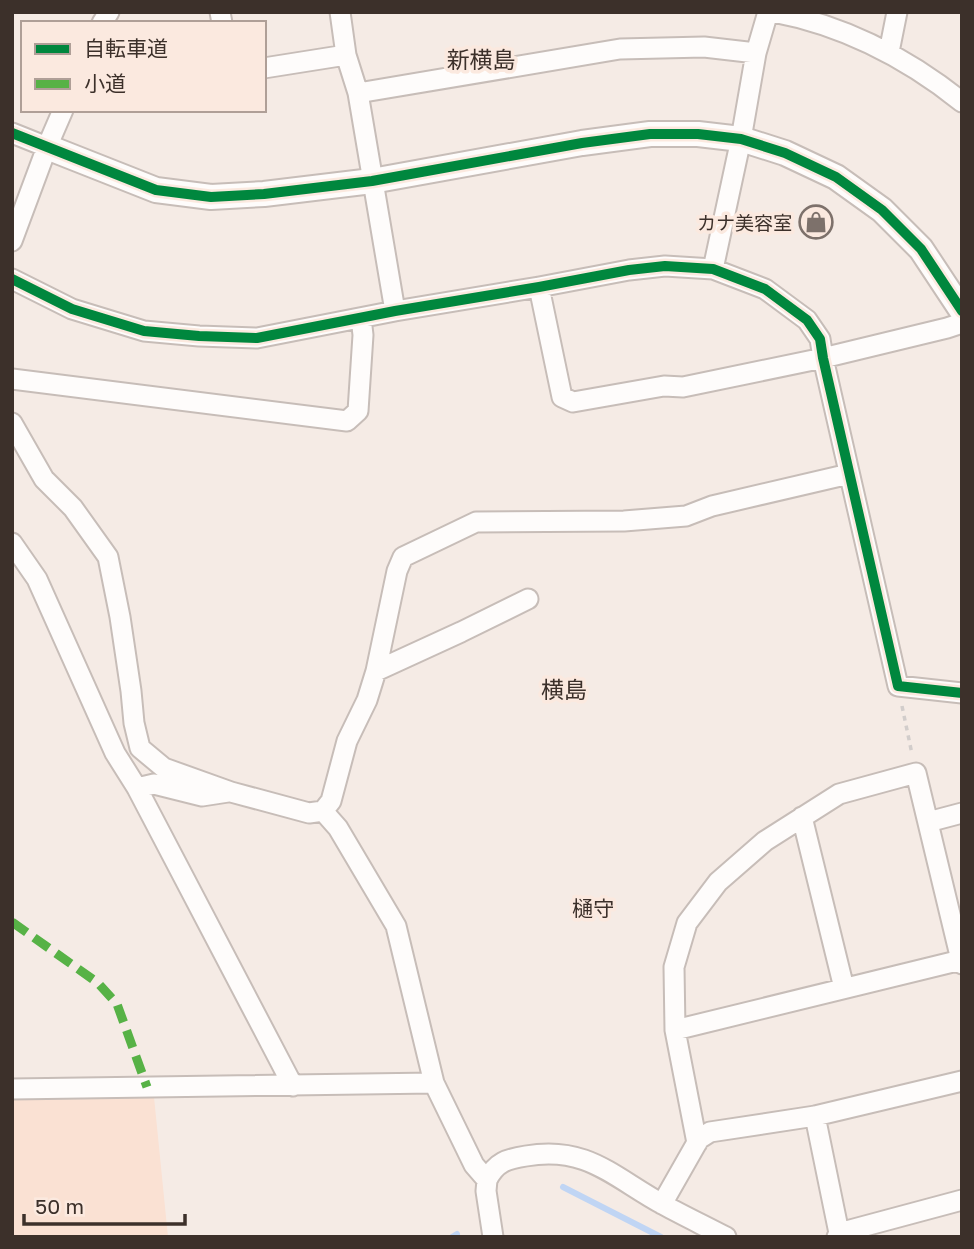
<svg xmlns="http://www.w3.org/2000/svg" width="974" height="1249" viewBox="0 0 974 1249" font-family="'Golos Text','Noto Sans JP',sans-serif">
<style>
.built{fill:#fae1d3}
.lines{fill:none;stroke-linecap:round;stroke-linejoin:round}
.stream{stroke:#c0d5f4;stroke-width:6}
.minor-casing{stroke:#c7bdb8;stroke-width:23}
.tertiary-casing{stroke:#c7bdb8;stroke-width:28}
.path{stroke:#d2cdcb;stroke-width:3.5;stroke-dasharray:5 5;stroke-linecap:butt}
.minor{stroke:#fefcfb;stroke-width:19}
.tertiary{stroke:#fefcfb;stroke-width:24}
.quiet{stroke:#57b246;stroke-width:9;stroke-dasharray:18 9;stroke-linecap:butt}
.cycleway-casing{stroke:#fbe9df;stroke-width:15}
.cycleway{stroke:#00873e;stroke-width:10}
.labels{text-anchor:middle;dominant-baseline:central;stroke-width:7;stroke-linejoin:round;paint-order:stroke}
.poi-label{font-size:19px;fill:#3c302a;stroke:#fbe9df;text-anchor:end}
.neighbourhood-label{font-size:21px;fill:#3c302a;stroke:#fbe9df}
.quarter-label{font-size:23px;fill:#3c302a;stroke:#fbe9df}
</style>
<rect width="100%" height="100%" fill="#f5ebe5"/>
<!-- built -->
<path class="built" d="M154 1097 168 1237H12V1099Z"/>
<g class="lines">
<!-- stream -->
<path class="stream" d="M563 1187 661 1237
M452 1237 457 1234"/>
<defs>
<path id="minor" d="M220 12 222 23
M340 12 346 55 358 93 395 311
M773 12C842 25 907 58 962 102
M102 23 109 12
M889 52 897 12
M264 68 346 55
M358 93 620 49 704 47 756 53
M12 133 47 147
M12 241 47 147 63 110
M713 269 741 139 756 53 768 12
M12 279 72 309 144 331 199 336 257 338 395 311 539 287 629 270 665 266 713 269 765 289 807 320 820 339 823 358 898 686 962 693
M539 287 562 397 573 402 664 386 683 387 823 358 947 328 962 323
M12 379 347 421 358 411 363 335 361 318
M12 423 44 479 73 508 108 557 120 617 131 691 134 723 140 748 164 768 231 792 309 813 323 811 338 828 396 926 434 1083
M12 543 37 579 115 753 137 788 293 1086
M376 671 397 571 403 557 476 522 624 521 686 516 712 506 849 474
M137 788 154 784 202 796 228 792
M323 811 331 801 347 741 367 700 376 671 461 632 528 599
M802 817 844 988
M928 822 962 813
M675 1030 961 960
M12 1089 434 1083 474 1165 487 1180 486 1191 493 1237
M815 1116 839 1233
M697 1143 675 1030 674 967 687 923 718 882 765 841 839 794 916 773 962 964
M487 1180C496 1162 507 1159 526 1156 587 1145 614 1178 664 1205 684 1216 705 1226 726 1237
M662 1204 699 1139 710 1132 815 1116 962 1081
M837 1237 839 1233 962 1200"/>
<path id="tertiary" d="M47 147 156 190 211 197 264 194 372 181 582 143 650 134H698L741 139 785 153 836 177 882 210 921 249 962 311"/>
</defs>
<!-- minor casing -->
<use href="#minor" class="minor-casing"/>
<!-- tertiary casing -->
<use href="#tertiary" class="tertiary-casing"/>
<!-- path -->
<path class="path" d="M902 706 912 754"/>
<!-- minor -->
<use href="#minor" class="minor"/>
<!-- tertiary -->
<use href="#tertiary" class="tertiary"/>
<!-- quiet -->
<path class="quiet" d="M12 922 98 983 117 1004 147 1087"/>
<defs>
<path id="cycleway" d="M12 133 156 190 211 197 264 194 372 181 582 143 650 134H698L741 139 785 153 836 177 882 210 921 249 962 311
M12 279 72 309 144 331 199 336 257 338 395 311 539 287 629 270 665 266 713 269 765 289 807 320 820 339 823 358 898 686 962 693"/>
</defs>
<!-- cycleway casing -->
<use href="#cycleway" class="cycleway-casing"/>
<!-- cycleway -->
<use href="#cycleway" class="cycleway"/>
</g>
<!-- icons -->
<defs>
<symbol id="shop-ring" viewBox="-11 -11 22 22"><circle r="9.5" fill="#fbe9df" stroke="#7d716b" stroke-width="1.5"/><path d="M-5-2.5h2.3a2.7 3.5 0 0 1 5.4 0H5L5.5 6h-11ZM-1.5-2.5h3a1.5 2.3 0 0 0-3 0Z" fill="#7d716b"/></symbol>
</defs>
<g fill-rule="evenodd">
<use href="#shop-ring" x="797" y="203" width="38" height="38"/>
</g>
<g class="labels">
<!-- poi labels -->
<g class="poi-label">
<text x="792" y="222">カナ美容室</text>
</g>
<!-- neighbourhood labels -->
<g class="neighbourhood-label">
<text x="593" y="908">樋守</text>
</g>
<!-- quarter labels -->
<g class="quarter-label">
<text x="481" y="59">新横島</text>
<text x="564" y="689">横島</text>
</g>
</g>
<!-- border -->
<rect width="974" height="1249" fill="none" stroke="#3c302a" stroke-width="28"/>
<!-- legend -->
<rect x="21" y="21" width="245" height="91" fill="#fbe9df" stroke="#af9f97" stroke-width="2"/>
<rect x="35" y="44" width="35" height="10" fill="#00873e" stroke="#af9f97" stroke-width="2"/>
<text x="84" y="56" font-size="21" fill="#3c302a">自転車道</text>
<rect x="35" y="79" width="35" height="10" fill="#57b246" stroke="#af9f97" stroke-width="2"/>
<text x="84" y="91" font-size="21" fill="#3c302a">小道</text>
<!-- scale -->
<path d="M24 1214v10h161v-10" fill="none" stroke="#3c302a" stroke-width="3.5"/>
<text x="35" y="1214" font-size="21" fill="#3c302a" stroke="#fbe9df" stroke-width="5" paint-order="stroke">50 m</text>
</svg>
